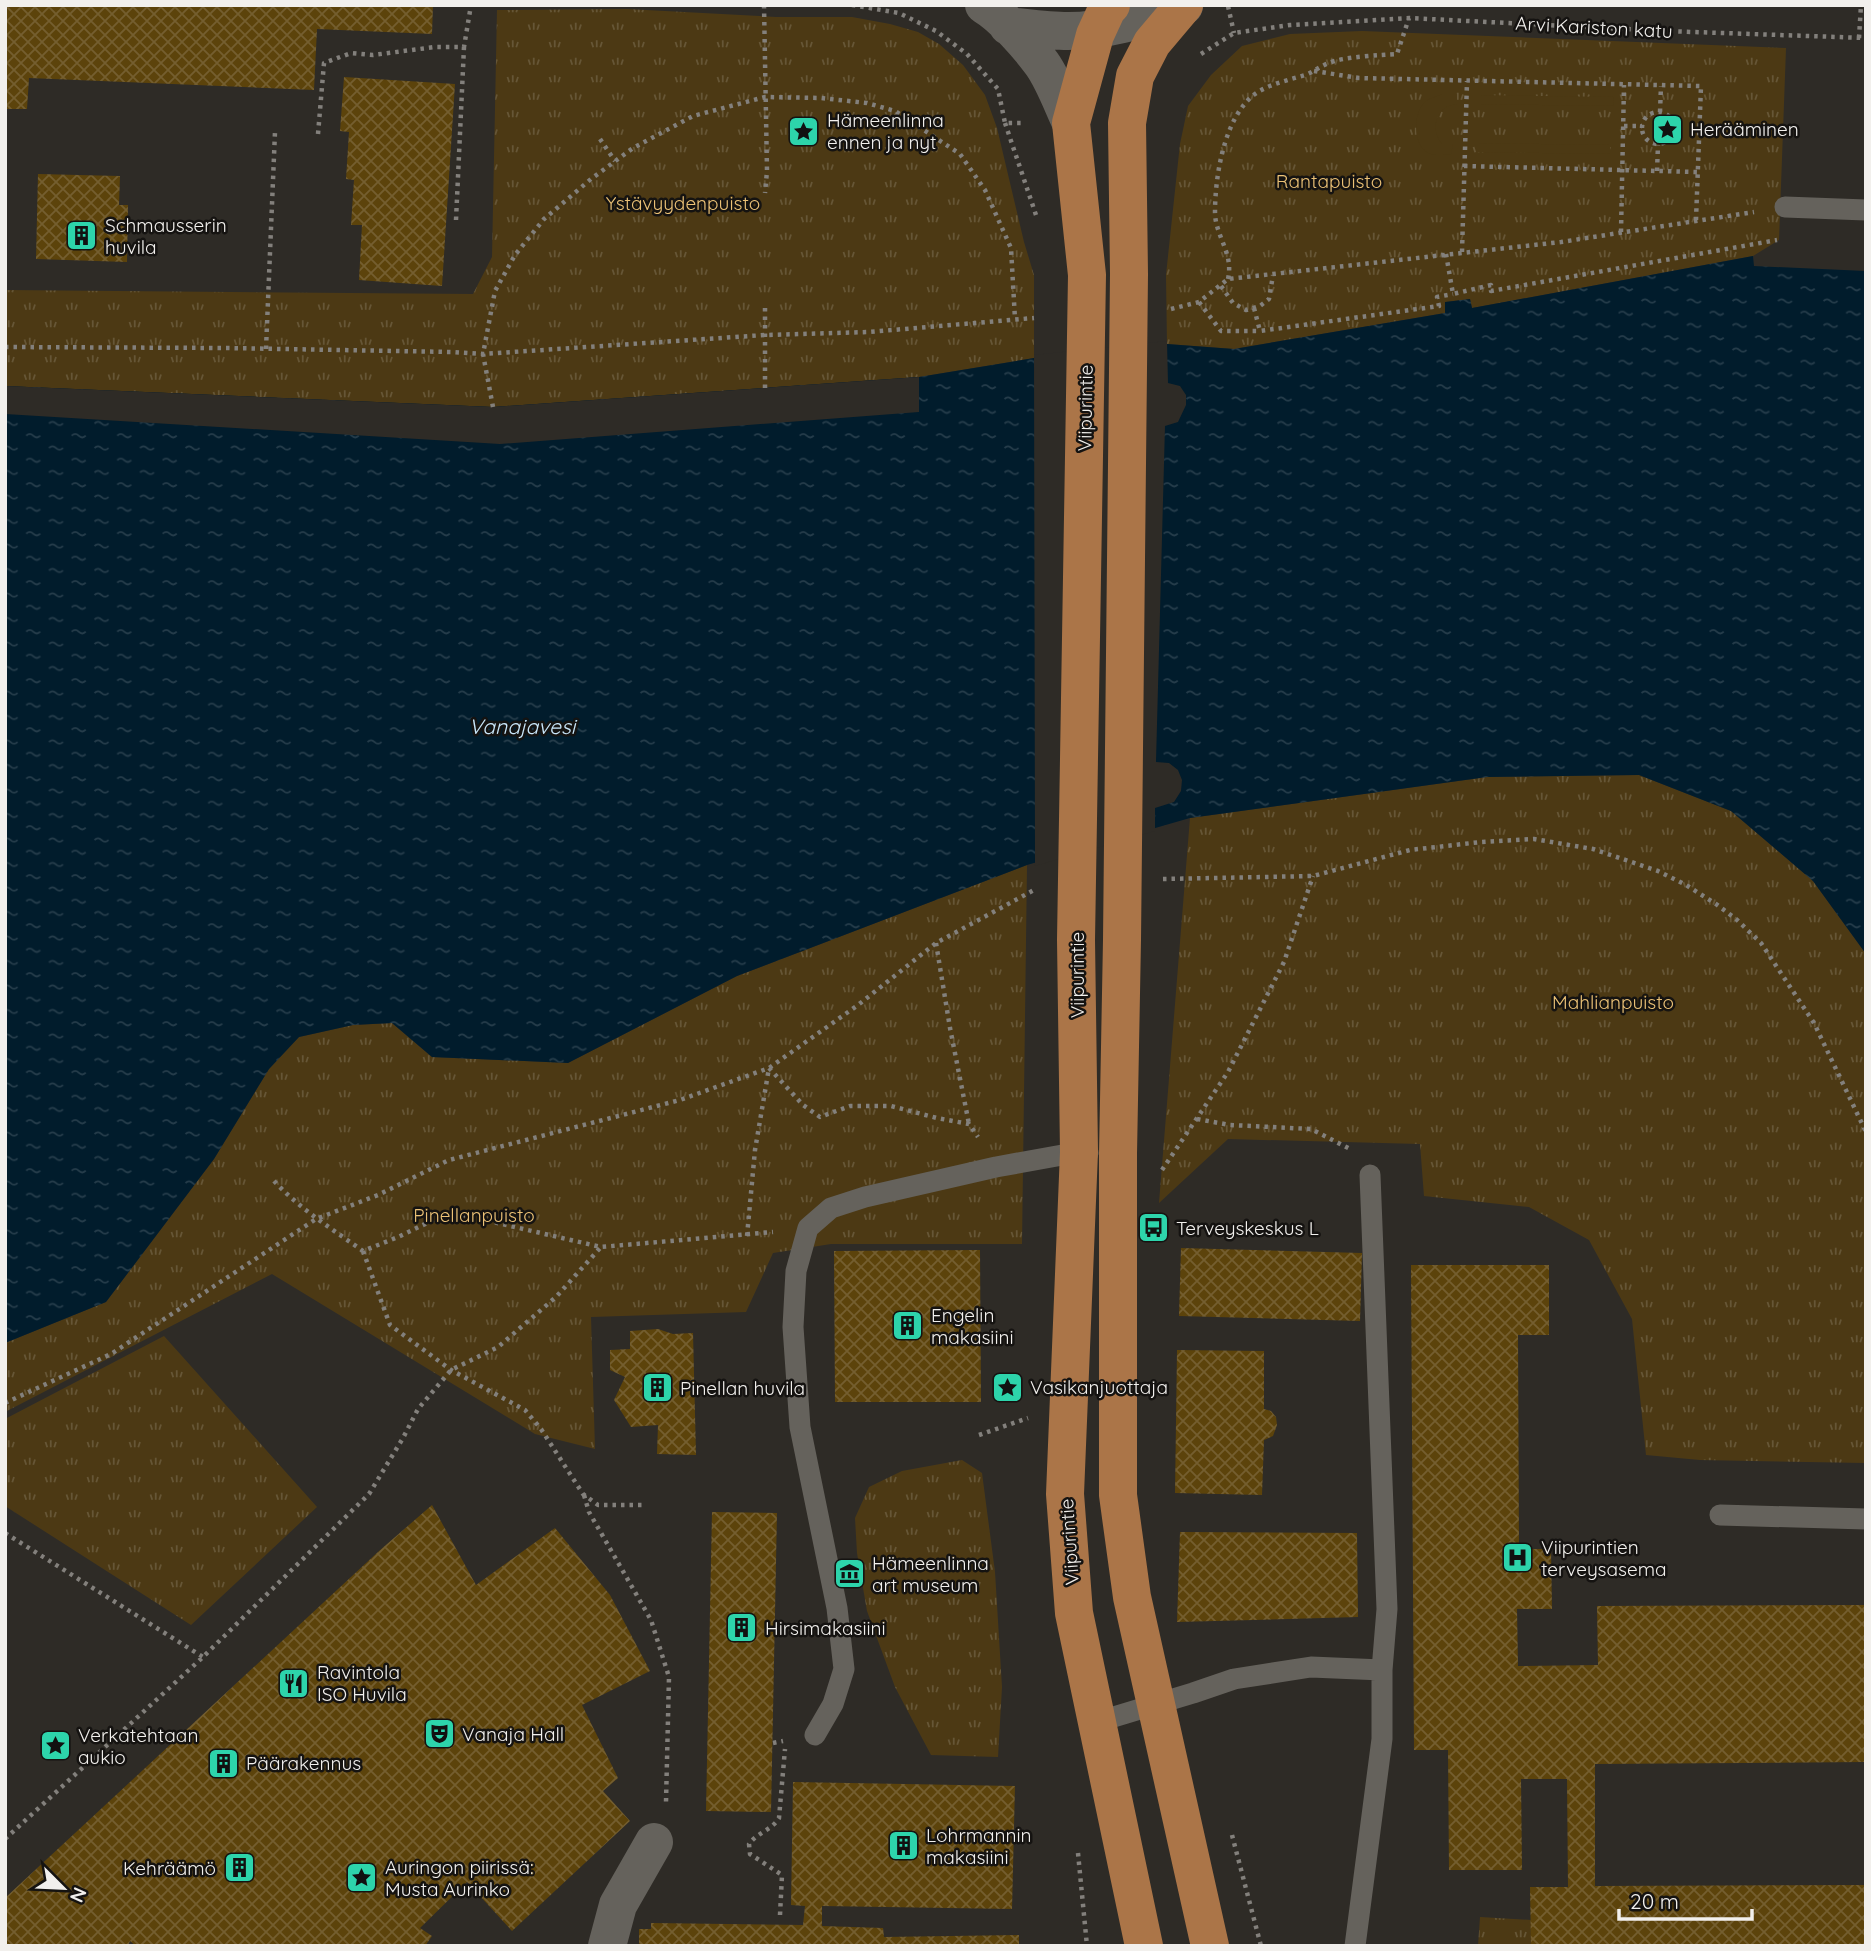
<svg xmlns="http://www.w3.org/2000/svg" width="1871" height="1951" viewBox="0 0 1871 1951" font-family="Quicksand,sans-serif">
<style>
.grass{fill:url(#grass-tufts)}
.garden{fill:#4c3914}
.water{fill:url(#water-ripples)}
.pier{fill:#2e2b26}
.building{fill:url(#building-cross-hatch)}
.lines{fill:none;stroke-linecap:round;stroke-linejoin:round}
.path{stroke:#83807c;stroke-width:4.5;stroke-dasharray:3.5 5;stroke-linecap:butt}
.lane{stroke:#65625c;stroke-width:21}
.street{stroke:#65625c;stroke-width:38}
.primary{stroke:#ab7548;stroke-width:38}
.labels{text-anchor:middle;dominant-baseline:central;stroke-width:5;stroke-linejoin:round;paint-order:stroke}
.street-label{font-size:19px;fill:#f2f0ed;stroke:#151311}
.poi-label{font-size:19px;fill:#f2f0ed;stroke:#151311;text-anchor:start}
.park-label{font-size:19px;fill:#ecc276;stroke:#151311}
.water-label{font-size:21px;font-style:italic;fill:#c9e7fb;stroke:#151311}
</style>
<defs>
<pattern id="grass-tufts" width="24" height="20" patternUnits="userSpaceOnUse" patternTransform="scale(1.75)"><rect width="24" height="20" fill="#4c3914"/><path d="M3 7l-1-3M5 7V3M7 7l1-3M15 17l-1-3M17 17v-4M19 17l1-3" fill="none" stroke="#665636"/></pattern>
<pattern id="water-ripples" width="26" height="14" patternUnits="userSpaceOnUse" patternTransform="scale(1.75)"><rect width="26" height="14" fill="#011c2c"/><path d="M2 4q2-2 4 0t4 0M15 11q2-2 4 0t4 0" fill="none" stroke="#263d4b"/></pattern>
<pattern id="building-cross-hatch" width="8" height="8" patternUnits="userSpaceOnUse" patternTransform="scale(1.75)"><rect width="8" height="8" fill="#5c430b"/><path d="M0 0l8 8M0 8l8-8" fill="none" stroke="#745e2f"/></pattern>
</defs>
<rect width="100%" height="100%" fill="#2e2b26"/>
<!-- grass -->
<path class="grass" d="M627 9 776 17H852L890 24 918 32 939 44 963 65 985 95 997 128 1024 242 1034 275V358L919 377 493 407 5 386V290L473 294 492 257 497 10Z
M1362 31 1786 48 1779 240 1753 256 1472 308 1470 299 1446 302 1445 313 1234 349 1167 344 1166 275 1180 144 1188 106 1211 75 1242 46 1290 34Z
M1639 775 1731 811 1813 881 1866 954V1463L1700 1460 1646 1455 1632 1319 1589 1240 1529 1207 1424 1196 1420 1144 1228 1139 1159 1203 1190 818 1487 777Z
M1027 865 1022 1244H831L773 1253 746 1312 591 1317 595 1449 535 1434 272 1274 5 1412V1343L106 1302 214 1159 269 1069 299 1037 353 1025 392 1023 432 1057 568 1063 737 976Z
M164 1336 317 1507 191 1625 5 1506V1419Z
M962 1460 982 1473 995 1572 1002 1687 998 1757 931 1755 895 1687 867 1611 857 1553 855 1518 869 1487 902 1471Z
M1480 1917 1531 1920V1946H1478Z"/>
<!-- garden -->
<path class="garden" d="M1442 94H1457V104C1437 105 1429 129 1442 144H1453L1451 154C1444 155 1435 156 1428 153 1412 144 1413 112 1426 101 1430 98 1438 96 1442 94Z
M1479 95 1614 97 1613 106 1479 104Z
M1477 143 1610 145V154L1477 152Z"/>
<!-- water -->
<path class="water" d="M1753 256 1754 266 1866 271V954L1813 881 1731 811 1639 775 1487 777 1190 818 1027 865 737 976 568 1063 432 1057 392 1023 353 1025 299 1037 269 1069 214 1159 106 1302 5 1343V386L493 407 919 377 1034 358 1167 344 1234 349 1445 313V302L1470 299 1472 308Z"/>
<!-- pier -->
<path class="pier" d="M1167 341 1168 383 1180 386 1186 395V405L1178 422 1165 426 1156 762 1169 763 1178 770 1182 780 1181 791 1174 802 1155 808V831L1035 866 1034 355Z
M919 377V412L500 444 5 414V386L493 407Z"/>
<!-- building -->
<path class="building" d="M5 5H433L432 34 317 29 314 90 29 78 27 109H5Z
M344 77 455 84 442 286 359 280 362 225H351L354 180 346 179 349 132 340 131Z
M38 174 120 176 119 205H128L127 262 36 259Z
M1181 1248 1362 1253 1360 1321 1179 1316Z
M980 1250 981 1402H835L834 1251Z
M1411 1265H1549V1335H1518L1519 1549H1551L1552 1609H1517L1518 1666 1598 1665 1597 1606 1864 1605 1865 1762 1595 1764V1886L1866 1885V1946H1531L1530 1887H1568L1567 1779H1521L1522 1870H1449L1448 1750H1414Z
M658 1329 673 1334 693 1333 696 1455 657 1454 658 1425 631 1427 614 1400 625 1377 610 1370V1350L630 1349V1331Z
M1177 1350 1264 1351V1409L1271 1411 1276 1417 1277 1425 1273 1436 1264 1440 1262 1495 1175 1493Z
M432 1505 476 1585 555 1528 610 1595 650 1671 582 1705 618 1778 603 1791 630 1821 512 1931 467 1882 420 1928 432 1936 425 1946H136L130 1941 128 1946H5V1898L379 1551Z
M712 1512 777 1513 771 1812 706 1811Z
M1180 1532 1357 1533 1358 1617 1177 1622Z
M793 1782 1015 1786 1012 1909 822 1906V1926L883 1928 884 1937 1019 1935V1946H639V1929H651V1923L803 1925 805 1906 791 1905Z"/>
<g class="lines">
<!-- path -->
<path class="path" d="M764 5 767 171 765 193
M852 5 899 13 936 31 967 54 998 89 1005 123H1024
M1228 6 1234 33
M1859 38 1861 5
M1201 54 1234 33 1290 25 1409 18 1665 31 1866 38
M1314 71 1359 78 1701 86 1696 220
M1642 128a16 16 0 1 1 32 0a16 16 0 1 1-32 0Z
M1660 112 1661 86
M1005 123 1036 215
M1624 126H1642
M318 134 324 63 351 53 373 55 435 47H464L471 5
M600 139 615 161
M1464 166 1697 172
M1657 171 1658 145
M456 220 464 47
M1621 232 1624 85
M1462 252 1467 81
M1446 254 1453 294 1491 285V291L1777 240
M1228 279C1234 253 1215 236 1215 212 1215 177 1224 117 1255 94 1269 84 1289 80 1305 75 1314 72 1320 66 1329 63 1341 57 1382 55 1397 54L1409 18
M1221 286 1233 303 1246 310 1260 306 1269 299 1273 275
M1199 302 1221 331H1260
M1254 308 1260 331 1439 306 1437 297 1453 294
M1171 309 1199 302 1228 279 1561 242 1754 212
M5 347 226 348 453 352 483 354 765 335 869 332 1034 318
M266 349 275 132
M765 388V304
M493 407 483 354 495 291 515 255 544 219 591 179 633 148 693 116 765 97 821 98 867 103 895 111 960 154 985 190 1011 248 1015 319
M1163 879 1313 876 1410 850 1481 842 1534 839 1593 849 1658 871 1686 885 1716 904 1736 919 1761 943 1814 1023 1866 1132
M936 943 950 1028 969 1124
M769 1068 803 1105 820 1117 850 1106H891L937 1118 969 1124 978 1137
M1197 1119 1230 1125 1311 1129 1350 1149
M1162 1170 1228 1072 1284 962 1313 876
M274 1181C300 1209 332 1229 363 1251L398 1237 450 1212 601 1247 773 1232
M747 1236 755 1150 769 1068
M363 1251 390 1325 451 1370 525 1410 541 1429 583 1494 598 1505H644
M5 1403 111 1354 316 1219 378 1195 449 1160 680 1100 769 1068 858 1005 936 943 1034 890
M979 1435 1028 1418
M584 1495 589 1512 651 1620 669 1677 666 1802
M5 1533 203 1657
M773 1743 783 1741
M1232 1835 1261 1946
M5 1839 203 1657 369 1494 403 1438 418 1409 451 1370 498 1347 556 1297 601 1247
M1078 1853 1087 1946
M780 1915 782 1875 750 1854 749 1844C758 1832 772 1830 779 1818L785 1749"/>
<!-- lane -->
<path class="lane" d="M1785 207 1866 210
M1720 1515 1866 1519
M1097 1722 1193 1693 1234 1679 1311 1667 1382 1670
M815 1735 833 1704 844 1669 837 1608 800 1427 793 1327 796 1271 808 1228 831 1208 865 1197 996 1167 1079 1152 1088 1153
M1355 1946 1382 1739V1670L1387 1609 1370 1175"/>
<!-- street -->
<path class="street" d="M984 5C1003 16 1029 46 1042 64 1054 81 1062 104 1071 123
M1008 26C1028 28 1048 31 1068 31 1108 31 1146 18 1184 6
M607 1946 618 1905 654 1842"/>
<!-- primary -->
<path class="primary" d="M1111 5 1107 9 1095 35 1071 123 1087 275 1076 940 1079 1152 1065 1494 1074 1613 1144 1946
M1184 5 1152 43 1135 76 1127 123 1129 274 1122 940 1118 1154V1495L1132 1597 1210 1946"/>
</g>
<!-- icons -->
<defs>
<symbol id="sight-square" viewBox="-11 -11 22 22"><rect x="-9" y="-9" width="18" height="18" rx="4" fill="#2dd4ab" stroke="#151311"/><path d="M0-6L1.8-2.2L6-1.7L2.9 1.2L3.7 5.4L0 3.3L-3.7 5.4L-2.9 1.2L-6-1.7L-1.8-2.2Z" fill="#111"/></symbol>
<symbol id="building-square" viewBox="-11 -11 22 22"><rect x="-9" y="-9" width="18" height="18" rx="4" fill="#2dd4ab" stroke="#151311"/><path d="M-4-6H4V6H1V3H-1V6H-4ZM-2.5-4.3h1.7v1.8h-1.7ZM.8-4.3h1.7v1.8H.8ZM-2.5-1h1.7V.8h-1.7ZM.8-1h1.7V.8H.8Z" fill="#111"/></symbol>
<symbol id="bus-square" viewBox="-11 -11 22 22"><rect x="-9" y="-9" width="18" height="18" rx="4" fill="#2dd4ab" stroke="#151311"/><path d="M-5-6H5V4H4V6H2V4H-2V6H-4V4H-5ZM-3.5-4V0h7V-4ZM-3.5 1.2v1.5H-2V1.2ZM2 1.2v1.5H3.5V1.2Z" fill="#111"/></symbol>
<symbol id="hospital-square" viewBox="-11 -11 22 22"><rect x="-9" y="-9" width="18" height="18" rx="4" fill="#2dd4ab" stroke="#151311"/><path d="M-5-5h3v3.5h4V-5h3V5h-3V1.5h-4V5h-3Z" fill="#111"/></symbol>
<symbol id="museum-square" viewBox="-11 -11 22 22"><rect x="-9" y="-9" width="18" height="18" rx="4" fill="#2dd4ab" stroke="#151311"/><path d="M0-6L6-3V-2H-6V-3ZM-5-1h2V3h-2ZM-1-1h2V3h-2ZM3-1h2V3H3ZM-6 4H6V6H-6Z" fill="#111"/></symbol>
<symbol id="restaurant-square" viewBox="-11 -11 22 22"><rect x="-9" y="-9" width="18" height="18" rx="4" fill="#2dd4ab" stroke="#151311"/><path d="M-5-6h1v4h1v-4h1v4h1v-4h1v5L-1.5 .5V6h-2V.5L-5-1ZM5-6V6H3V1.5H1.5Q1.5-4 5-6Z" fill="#111"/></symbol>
<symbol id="theatre-square" viewBox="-11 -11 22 22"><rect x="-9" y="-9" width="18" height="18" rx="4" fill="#2dd4ab" stroke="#151311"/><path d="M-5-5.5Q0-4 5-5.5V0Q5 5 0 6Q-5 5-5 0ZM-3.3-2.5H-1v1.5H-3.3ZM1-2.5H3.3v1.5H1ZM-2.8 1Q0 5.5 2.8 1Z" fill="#111"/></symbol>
</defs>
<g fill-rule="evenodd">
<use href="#sight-square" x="1650" y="112" width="35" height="35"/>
<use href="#sight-square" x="786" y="114" width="35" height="35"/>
<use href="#building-square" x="64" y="218" width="35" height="35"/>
<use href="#bus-square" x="1136" y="1210" width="35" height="35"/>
<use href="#building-square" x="890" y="1308" width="35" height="35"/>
<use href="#sight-square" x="990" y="1370" width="35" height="35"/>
<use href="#building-square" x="640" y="1370" width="35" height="35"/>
<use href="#hospital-square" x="1500" y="1540" width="35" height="35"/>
<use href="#museum-square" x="832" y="1556" width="35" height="35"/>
<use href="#building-square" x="724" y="1610" width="35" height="35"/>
<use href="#restaurant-square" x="276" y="1666" width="35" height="35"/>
<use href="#theatre-square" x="422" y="1716" width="35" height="35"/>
<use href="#sight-square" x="38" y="1728" width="35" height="35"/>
<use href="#building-square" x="206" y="1746" width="35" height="35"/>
<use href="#building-square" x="886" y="1828" width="35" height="35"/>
<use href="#building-square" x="222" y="1850" width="35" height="35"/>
<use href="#sight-square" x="344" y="1860" width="35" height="35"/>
</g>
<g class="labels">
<!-- street labels -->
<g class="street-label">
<text transform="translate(1594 27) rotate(3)">Arvi Kariston katu</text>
<text transform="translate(1085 408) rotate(-89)">Viipurintie</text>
<text transform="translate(1077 975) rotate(-90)">Viipurintie</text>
<text transform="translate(1069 1542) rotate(-94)">Viipurintie</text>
</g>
<!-- poi labels -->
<g class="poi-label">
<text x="827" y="120">Hämeenlinna<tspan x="827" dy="22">ennen ja nyt</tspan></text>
<text x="1690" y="129">Herääminen</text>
<text x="105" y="225">Schmausserin<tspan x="105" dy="22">huvila</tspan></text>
<text x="1176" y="1228">Terveyskeskus L</text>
<text x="931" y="1315">Engelin<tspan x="931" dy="22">makasiini</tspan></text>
<text x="1030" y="1387">Vasikanjuottaja</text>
<text x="680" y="1388">Pinellan huvila</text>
<text x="1541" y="1547">Viipurintien<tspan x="1541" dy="22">terveysasema</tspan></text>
<text x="872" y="1563">Hämeenlinna<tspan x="872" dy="22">art museum</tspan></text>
<text x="765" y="1628">Hirsimakasiini</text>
<text x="317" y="1672">Ravintola<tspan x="317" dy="22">ISO Huvila</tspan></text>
<text x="462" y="1734">Vanaja Hall</text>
<text x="78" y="1735">Verkatehtaan<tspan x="78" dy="22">aukio</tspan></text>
<text x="246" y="1763">Päärakennus</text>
<text x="926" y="1835">Lohrmannin<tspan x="926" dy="22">makasiini</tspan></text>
<text x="385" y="1867">Auringon piirissä:<tspan x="385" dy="22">Musta Aurinko</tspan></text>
<text x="216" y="1868" text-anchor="end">Kehräämö</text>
</g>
<!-- park labels -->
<g class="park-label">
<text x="1329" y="181">Rantapuisto</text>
<text x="683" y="203">Ystävyydenpuisto</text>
<text x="1613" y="1002">Mahlianpuisto</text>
<text x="474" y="1215">Pinellanpuisto</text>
</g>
<!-- water labels -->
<g class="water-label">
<text x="522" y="726">Vanajavesi</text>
</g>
</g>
<!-- border -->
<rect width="1871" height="1951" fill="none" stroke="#f2f0ed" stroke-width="14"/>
<!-- north arrow -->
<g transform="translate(63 1888) rotate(114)" stroke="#151311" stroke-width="5" paint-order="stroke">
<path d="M0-5L12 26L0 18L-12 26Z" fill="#f2f0ed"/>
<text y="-10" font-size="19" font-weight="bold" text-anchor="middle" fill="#f2f0ed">N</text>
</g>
<!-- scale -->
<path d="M1619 1909v10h133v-10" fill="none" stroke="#f2f0ed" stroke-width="3.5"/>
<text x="1630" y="1909" font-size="21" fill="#f2f0ed" stroke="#151311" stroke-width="5" paint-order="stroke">20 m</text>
</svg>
